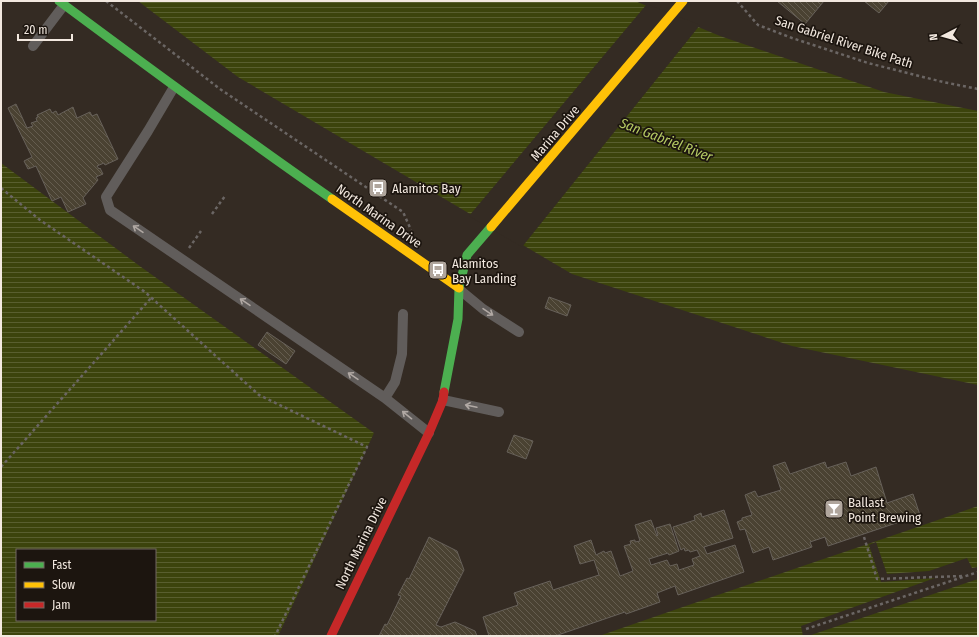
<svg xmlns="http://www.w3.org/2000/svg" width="979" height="637" viewBox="0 0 979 637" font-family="'Fira Sans Condensed',sans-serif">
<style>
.water{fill:url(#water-rules);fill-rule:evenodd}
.pier{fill:#342b23}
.building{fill:url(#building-back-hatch);stroke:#67615a}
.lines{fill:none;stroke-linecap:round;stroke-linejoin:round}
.path{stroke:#6b6664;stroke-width:2.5;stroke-dasharray:3 3;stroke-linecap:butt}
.lane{stroke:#615d5b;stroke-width:10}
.fast{stroke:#4caf50;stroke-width:9}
.slow{stroke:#ffc107;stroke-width:9}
.jam{stroke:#c62828;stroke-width:9}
.oneway{stroke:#b1a9a4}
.labels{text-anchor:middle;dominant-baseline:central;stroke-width:3.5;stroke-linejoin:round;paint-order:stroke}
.street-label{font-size:13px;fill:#f2e8df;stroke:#1c150f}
.poi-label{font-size:13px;fill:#f2e8df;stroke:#1c150f;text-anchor:start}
.water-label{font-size:14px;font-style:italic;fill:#b5ca63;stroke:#1c150f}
</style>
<defs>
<pattern id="water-rules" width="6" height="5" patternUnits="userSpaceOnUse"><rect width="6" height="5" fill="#3c440c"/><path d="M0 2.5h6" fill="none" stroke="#595f2f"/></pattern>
<pattern id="building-back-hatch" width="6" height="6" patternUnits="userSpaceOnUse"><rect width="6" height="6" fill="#4a4232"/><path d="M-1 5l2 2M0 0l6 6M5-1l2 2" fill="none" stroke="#655d4f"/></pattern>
</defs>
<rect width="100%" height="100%" fill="#342b23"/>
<!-- water -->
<path class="water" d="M138 1H635L720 36 884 92 978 111V385L792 346 572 274 238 77Z
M1 163 141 267 374 433 278 636H1ZM17 550H155V620H17Z
M978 506V636H599C725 592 852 550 978 506Z"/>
<!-- pier -->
<path class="pier" d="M647 4 700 25 522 247 469 216Z
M876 542 887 574 929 571 967 558 972 568 978 567V579L808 636H803L801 626 935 578 881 582 869 545Z"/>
<!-- building -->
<path class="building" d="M777 1H824L805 24Z
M864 1H889L879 13Z
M16 104 27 128 33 126 31 123 37 121 36 118 38 117 37 115 50 109 52 113 56 111 58 115 73 107 77 118 90 112 92 116 97 114 118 159 105 165 104 163 97 166 99 169 100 168 103 174 96 177 98 180 83 198 86 204 68 212 61 197 52 201 36 166 28 169 24 161 32 157 8 108Z
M549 297 571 305 567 316 545 308Z
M267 332 295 351 286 364 258 345Z
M514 435 533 441 526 459 507 452Z
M785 462 790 474 825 462 827 468 846 462 851 476 876 467 887 503 913 494 920 515 828 546 825 537 810 542 812 547 773 560 769 547 753 553 745 529 740 530 737 522 742 520V518L752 515 745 495 755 491 758 497 781 490 773 466Z
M724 510 733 538 704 547 707 554 735 545 744 572 678 595 675 586 657 593 660 602 626 614 625 612 555 636H489L483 617 518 605 514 593 550 581 553 590 599 575 594 560 580 564 574 546 591 540 596 555 604 551 605 553 611 551 620 576 633 571 624 546 631 544 630 541 635 540V542L640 541 635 525 651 520 657 536 658 535 656 528 670 524 679 551 669 555 668 553 649 559 651 565 667 560 670 566 677 564 679 570 694 565 692 559 700 556 697 550 690 552 689 550 685 551 684 548 681 550 673 527 695 520 694 516 701 513 702 517Z
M429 537 457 551 464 570 436 625 441 627 455 622 475 631 477 636H379L385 624 387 625 401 596 398 595 407 578 409 579Z"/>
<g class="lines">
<!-- path -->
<path class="path" d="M106 1 220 89 403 212 411 230
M737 1 758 25 792 38 868 63 943 82 978 89
M1 188 40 220 145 292 259 395 367 447 275 636
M212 214 225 196
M189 248 201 231
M1 467 151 298
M864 537 877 579 963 576
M806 629 978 572"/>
<!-- lane -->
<path class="lane" d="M33 46 64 5
M174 87 148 131 106 197 110 210 385 398 429 433
M460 290 483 309 519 332
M385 398 395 382 402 354 403 314
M443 400 499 412"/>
<!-- fast -->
<path class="fast" d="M59 1C149 68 240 135 332 199
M444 392 458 319 459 288 467 255 491 227"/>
<!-- slow -->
<path class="slow" d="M332 199 459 288
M491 227 683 1"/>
<!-- jam -->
<path class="jam" d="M331 636 429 433 443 400 444 392"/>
</g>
<!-- one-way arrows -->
<defs><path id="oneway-shaft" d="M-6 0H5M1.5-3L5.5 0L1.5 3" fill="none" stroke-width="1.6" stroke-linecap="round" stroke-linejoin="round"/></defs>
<g class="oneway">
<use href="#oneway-shaft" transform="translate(138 229) rotate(-146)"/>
<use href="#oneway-shaft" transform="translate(245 302) rotate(-146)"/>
<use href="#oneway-shaft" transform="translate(488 312) rotate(34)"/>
<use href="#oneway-shaft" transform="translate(353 376) rotate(-146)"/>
<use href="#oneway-shaft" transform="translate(471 406) rotate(-168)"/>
<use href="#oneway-shaft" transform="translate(407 415) rotate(-141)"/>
</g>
<!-- icons -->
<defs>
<symbol id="bus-square" viewBox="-11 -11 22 22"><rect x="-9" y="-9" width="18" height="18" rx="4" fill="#b0a69d" stroke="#1c150f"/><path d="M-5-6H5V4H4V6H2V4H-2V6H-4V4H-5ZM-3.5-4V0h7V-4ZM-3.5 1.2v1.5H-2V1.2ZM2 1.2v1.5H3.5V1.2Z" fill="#fff"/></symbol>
<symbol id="bar-square" viewBox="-11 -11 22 22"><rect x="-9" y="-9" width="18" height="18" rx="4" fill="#b0a69d" stroke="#1c150f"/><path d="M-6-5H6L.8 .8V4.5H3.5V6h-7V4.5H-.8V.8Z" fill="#fff"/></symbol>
</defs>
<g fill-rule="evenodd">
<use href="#bus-square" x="367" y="177" width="22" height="22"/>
<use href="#bus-square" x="427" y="259" width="22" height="22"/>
<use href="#bar-square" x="823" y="498" width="22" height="22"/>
</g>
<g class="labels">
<!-- street labels -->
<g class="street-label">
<text transform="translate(844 42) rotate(18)">San Gabriel River Bike Path</text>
<text transform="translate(555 133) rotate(-50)">Marina Drive</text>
<text transform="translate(379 216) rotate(35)">North Marina Drive</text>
<text transform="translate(361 543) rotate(-64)">North Marina Drive</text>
</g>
<!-- poi labels -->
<g class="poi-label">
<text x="392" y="188">Alamitos Bay</text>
<text x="452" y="263">Alamitos<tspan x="452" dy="15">Bay Landing</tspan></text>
<text x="848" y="502">Ballast<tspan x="848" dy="15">Point Brewing</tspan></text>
</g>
<!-- water labels -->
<g class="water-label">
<text transform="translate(666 140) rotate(21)">San Gabriel River</text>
</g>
</g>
<!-- border -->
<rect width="979" height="637" fill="none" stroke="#f2e8df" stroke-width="4"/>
<!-- legend -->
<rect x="16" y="549" width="140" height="72" fill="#1c150f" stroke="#726962"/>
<rect x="24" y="562" width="20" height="6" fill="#4caf50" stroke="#726962"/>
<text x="52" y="569" font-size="12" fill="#f2e8df">Fast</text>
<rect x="24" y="582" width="20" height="6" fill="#ffc107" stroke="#726962"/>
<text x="52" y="589" font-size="12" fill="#f2e8df">Slow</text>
<rect x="24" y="602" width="20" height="6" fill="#c62828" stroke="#726962"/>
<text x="52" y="609" font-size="12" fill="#f2e8df">Jam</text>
<!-- north arrow -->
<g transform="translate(943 36) rotate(264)" stroke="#1c150f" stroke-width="3" paint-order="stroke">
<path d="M0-3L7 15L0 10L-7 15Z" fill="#f2e8df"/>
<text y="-6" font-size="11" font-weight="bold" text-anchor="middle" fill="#f2e8df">N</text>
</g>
<!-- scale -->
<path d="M18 34v6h54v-6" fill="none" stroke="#f2e8df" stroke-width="2"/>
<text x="24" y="34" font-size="12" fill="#f2e8df" stroke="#1c150f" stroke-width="3" paint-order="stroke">20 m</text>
</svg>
